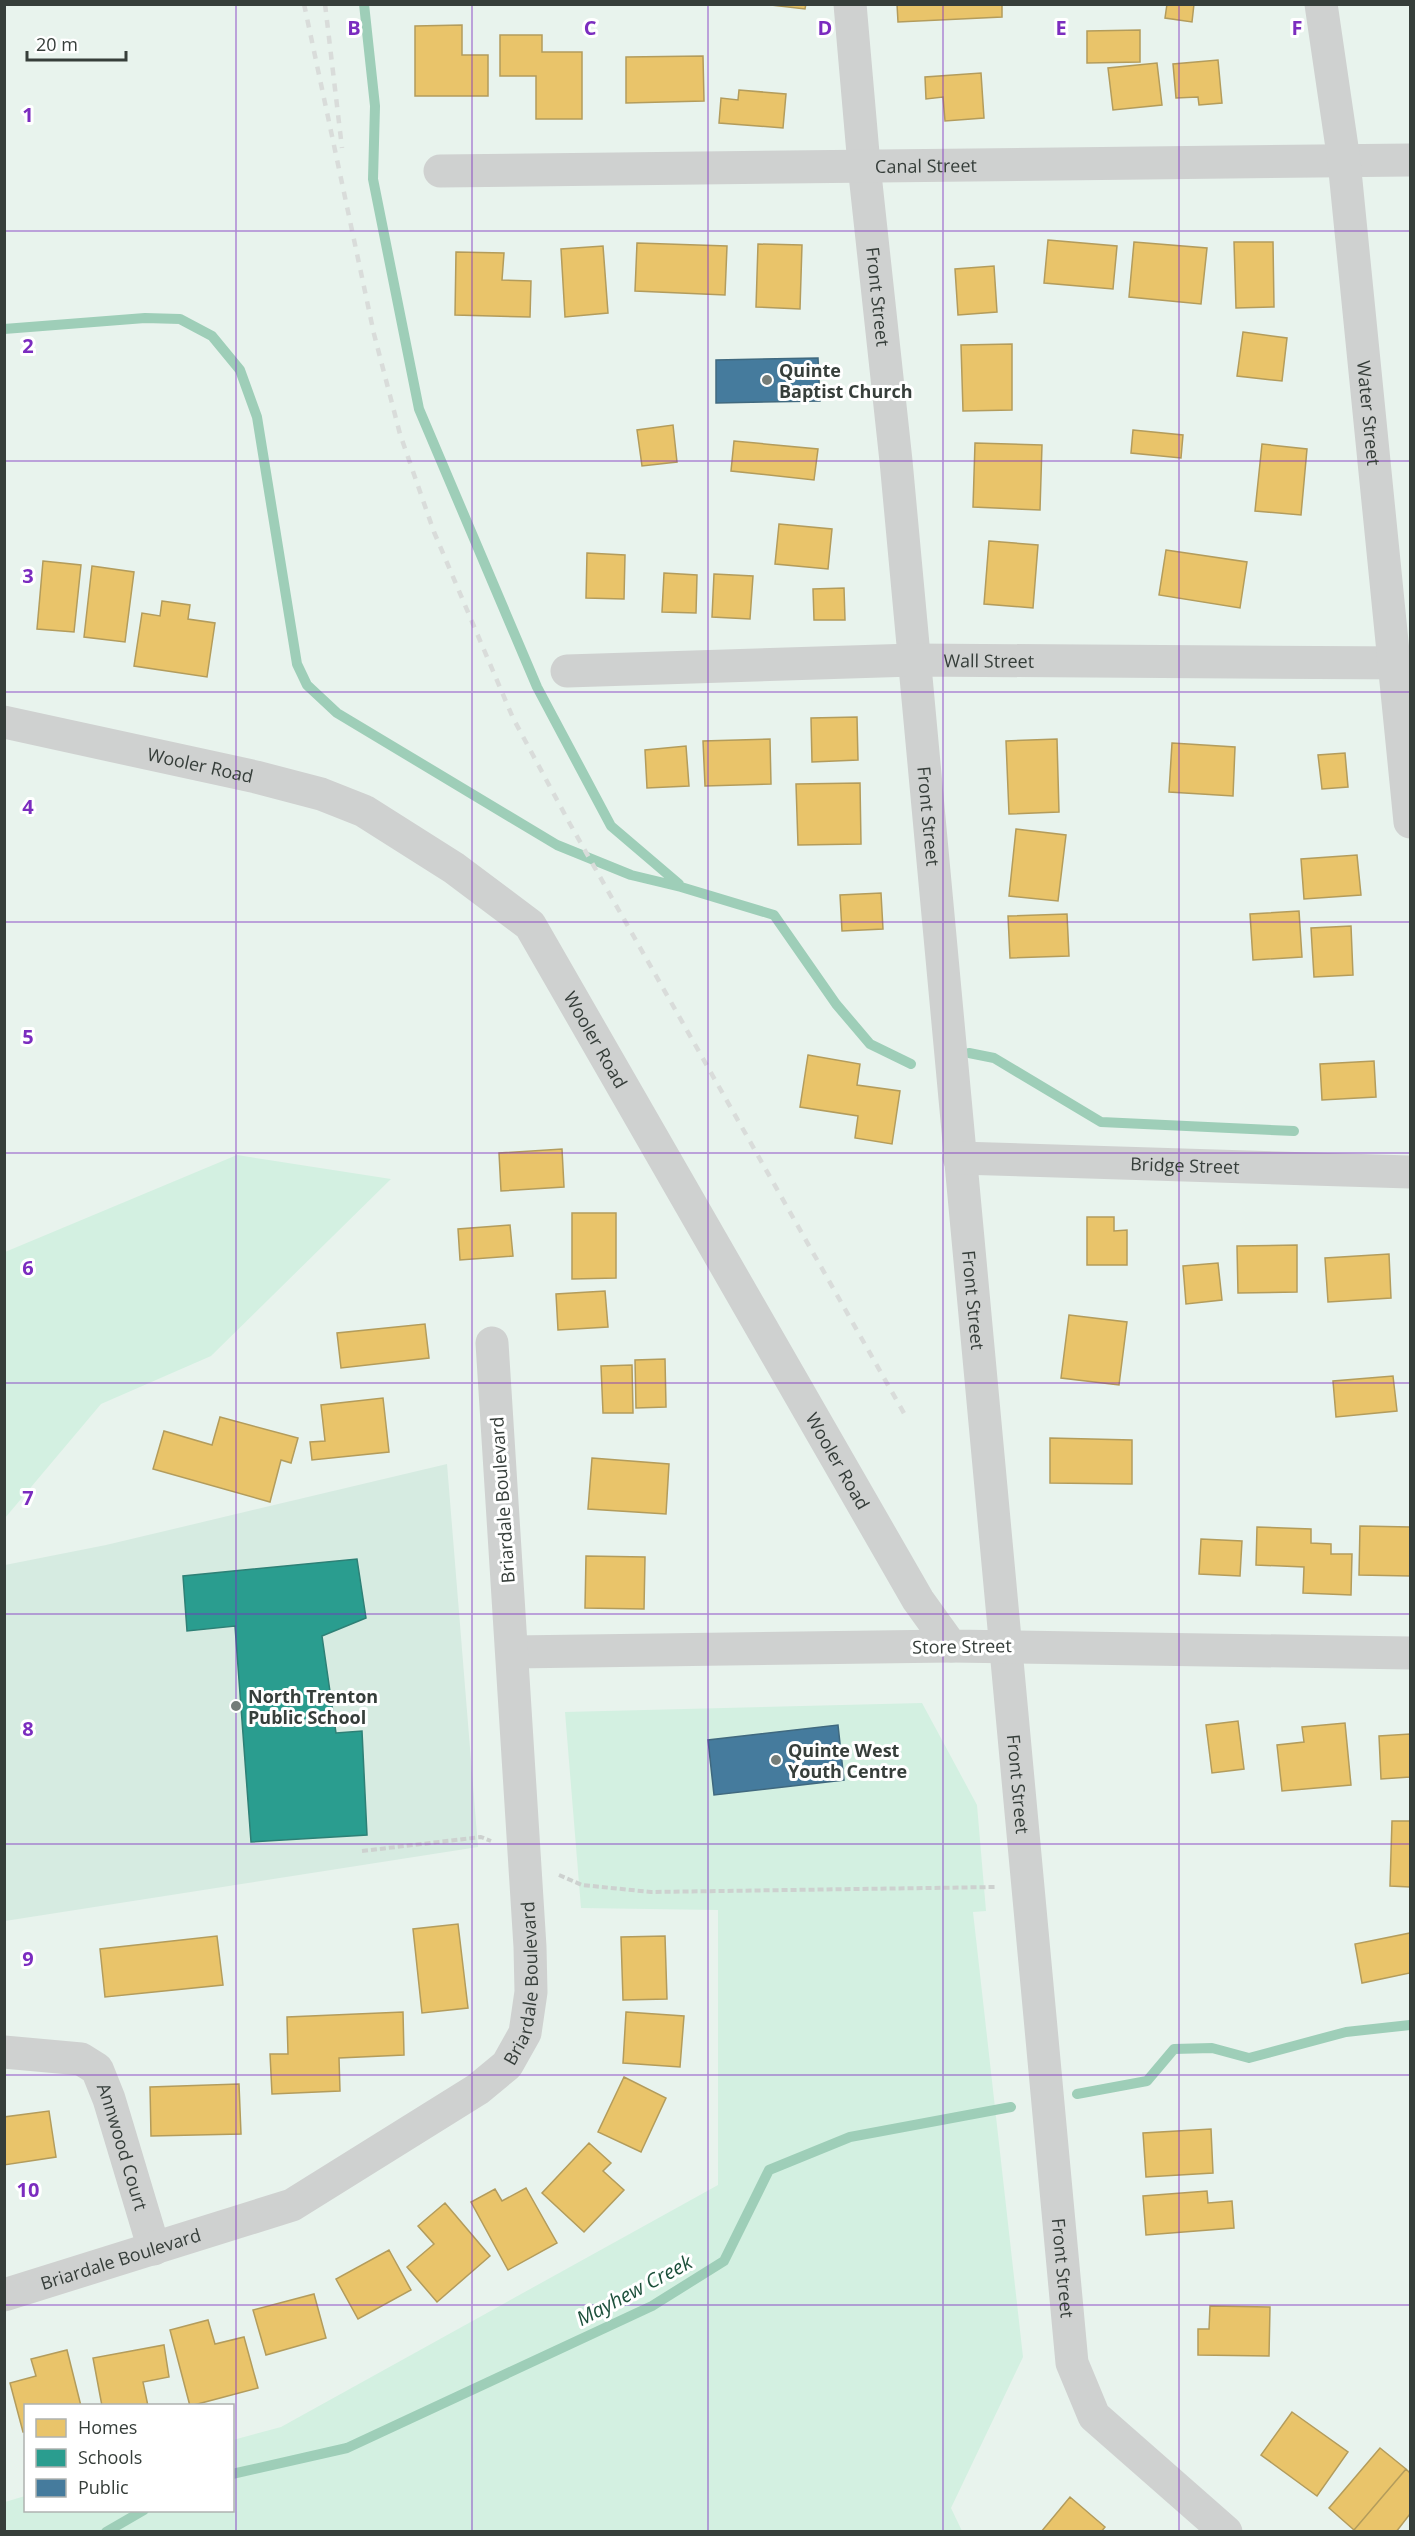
<svg xmlns="http://www.w3.org/2000/svg" width="1415" height="2536" viewBox="0 0 1415 2536" font-family="'Open Sans',sans-serif">
<style>
.built{fill:#d6ebe1}
.green{fill:#d3f0e1}
.homes{fill:#e9c46a;stroke:#b39c5c;stroke-width:1.5}
.schools{fill:#2a9d8f;stroke:#2e8076;stroke-width:1.5}
.public{fill:#457b9d;stroke:#40697f;stroke-width:1.5}
.lines{fill:none;stroke-linecap:round;stroke-linejoin:round}
.stream{stroke:#9eceb8;stroke-width:10}
.path{stroke:#cdd1cf;stroke-width:4;stroke-dasharray:6 3;stroke-linecap:butt}
.street{stroke:#cfd1d0;stroke-width:33}
.secondary{stroke:#cfd1d0;stroke-width:33}
.rail{stroke:#d9dcda;stroke-width:4.5;stroke-dasharray:8 8;stroke-linecap:butt}
.grid{fill:none;stroke:#7b2cbf;stroke-width:1.5;stroke-opacity:0.55}
.poi-dot{fill:#747d79;stroke:#fff;stroke-width:2}
.labels{text-anchor:middle;dominant-baseline:central;stroke-width:6;stroke-linejoin:round;paint-order:stroke}
.street-label{font-size:18px;fill:#363e3a;stroke:#fff}
.poi-label{font-size:18px;font-weight:bold;fill:#363e3a;stroke:#fff;text-anchor:start}
.water-label{font-size:20px;font-style:italic;fill:#1d503b;stroke:#fff}
.grid-label{font-size:20px;text-anchor:middle;font-weight:bold;fill:#7b2cbf;stroke:#fff;stroke-width:6;stroke-linejoin:round;paint-order:stroke}
</style>
<rect width="100%" height="100%" fill="#e8f3ed"/>
<!-- built -->
<path class="built" d="M447 1464 478 1847 5 1921V1565L106 1545Z"/>
<!-- green -->
<path class="green" d="M237 1155 391 1179 211 1356 101 1404 5 1518V1252Z
M922 1703 977 1805 986 1911 973 1912 1023 2357 951 2508 962 2531 5 2532V2502L25 2496 26 2510H232L233 2440 281 2427 718 2185V1910L581 1908 565 1712Z"/>
<!-- homes -->
<path class="homes" d="M762 4H806L805 9Z
M897 4H1002V17L898 22Z
M1167 4H1194L1192 22 1165 18Z
M462 25V55H488V96H415V26Z
M1140 30V62L1087 63V31Z
M500 35H542V52H582V119H536V76H500Z
M703 56 704 101 626 103V57Z
M1218 60 1222 103 1199 105 1198 97 1176 98 1173 64Z
M1157 63 1162 105 1113 110 1108 68Z
M981 73 984 118 945 121 943 97 926 99 925 77Z
M739 90 786 94 783 128 719 123 721 98 738 100Z
M1048 240 1117 246 1113 289 1044 283Z
M1134 242 1207 248 1201 304 1129 297Z
M1234 242H1273L1274 307 1236 308Z
M637 243 727 246 725 295 635 291Z
M758 244 802 245 800 309 756 307Z
M603 246 608 313 565 317 561 249Z
M456 252 504 253 502 280 531 281 530 317 455 315Z
M994 266 997 312 958 315 955 269Z
M1243 332 1287 338 1282 381 1237 376Z
M1012 344V410L963 411 961 345Z
M673 425 677 462 642 466 637 430Z
M1133 430 1183 435 1181 458 1131 453Z
M734 441 818 449 814 480 731 471Z
M975 443 1042 445 1040 510 973 507Z
M1262 444 1307 449 1301 515 1255 511Z
M779 524 832 529 828 569 775 564Z
M989 541 1038 545 1033 608 984 604Z
M1166 550 1247 562 1240 608 1159 595Z
M587 553 625 555 624 599 586 598Z
M43 561 81 565 74 632 37 629Z
M92 566 134 572 125 642 84 637Z
M664 573 697 575 696 613 662 612Z
M714 574 753 576 750 619 712 617Z
M844 588 845 620H814L813 589Z
M162 601 190 605 188 619 215 623 207 677 134 666 142 613 160 616Z
M857 717 858 760 812 762 811 718Z
M770 739 771 784 705 786 703 741Z
M1057 739 1059 812 1009 814 1006 741Z
M1172 743 1235 747 1233 796 1169 792Z
M686 746 689 786 647 788 645 750Z
M1345 753 1348 787 1322 789 1318 755Z
M860 783 861 844 798 845 796 784Z
M1016 829 1066 835 1058 901 1009 896Z
M1357 855 1361 895 1304 899 1301 859Z
M881 893 883 929 842 931 840 895Z
M1299 911 1302 957 1253 960 1250 914Z
M1067 914 1069 956 1010 958 1008 916Z
M1351 926 1353 975 1314 977 1311 928Z
M808 1055 860 1064 857 1085 900 1091 892 1144 855 1138 858 1116 800 1107Z
M1374 1061 1376 1097 1322 1100 1320 1064Z
M562 1149 564 1187 501 1191 499 1153Z
M572 1213H616V1278L572 1279Z
M1087 1217H1114V1231L1127 1230V1265H1087Z
M510 1225 513 1256 460 1260 458 1229Z
M1297 1245V1292L1238 1293 1237 1246Z
M1389 1254 1391 1298 1328 1302 1325 1258Z
M1218 1263 1222 1300 1186 1304 1183 1266Z
M605 1291 608 1327 558 1330 556 1294Z
M1069 1315 1127 1322 1119 1385 1061 1378Z
M425 1324 429 1358 341 1368 337 1333Z
M665 1359 666 1407 636 1408 635 1360Z
M632 1365 633 1413H603L601 1366Z
M1393 1376 1397 1411 1336 1417 1333 1381Z
M383 1398 389 1452 312 1460 310 1442 325 1441 321 1405Z
M220 1417 298 1438 291 1463 281 1460 270 1502 153 1469 164 1431 212 1445Z
M1050 1438 1132 1440V1484L1050 1483Z
M592 1458 669 1464 666 1514 588 1509Z
M1360 1526 1410 1527V1576L1359 1575Z
M1257 1527 1311 1529V1543L1331 1544V1554H1352L1351 1595 1303 1593 1304 1567 1256 1565Z
M1201 1539 1242 1541 1240 1576 1199 1574Z
M586 1556 645 1557 644 1609 585 1608Z
M1238 1721 1244 1769 1212 1773 1206 1725Z
M1345 1723 1351 1785 1282 1791 1277 1745 1304 1742 1302 1727Z
M1410 1734V1777L1381 1779 1379 1736Z
M1392 1821H1410V1887L1390 1886Z
M458 1924 468 2008 422 2013 413 1929Z
M1410 1933V1973L1362 1983 1355 1944Z
M217 1936 223 1985 105 1997 100 1949Z
M665 1936 667 1999 623 2000 621 1937Z
M403 2012 404 2055 339 2058 340 2091 272 2094 270 2054H288L287 2017Z
M626 2012 684 2016 680 2067 623 2063Z
M624 2077 666 2098 641 2152 598 2132Z
M239 2084 241 2134 151 2136 150 2087Z
M49 2111 56 2157 4 2165V2117Z
M1211 2129 1213 2173 1146 2177 1143 2133Z
M589 2143 611 2163 603 2171 624 2190 584 2232 542 2193Z
M526 2188 557 2243 508 2270 471 2202 495 2189 502 2201Z
M1207 2191 1208 2203 1232 2201 1234 2228 1146 2235 1143 2196Z
M445 2203 490 2256 437 2302 407 2267 434 2244 418 2226Z
M389 2250 411 2290 358 2319 336 2279Z
M314 2294 326 2338 266 2355 253 2310Z
M1210 2306 1270 2307 1269 2356 1198 2355V2329H1209Z
M208 2320 215 2344 244 2337 258 2388 190 2406 170 2330Z
M164 2345 169 2377 143 2382 148 2406H102L93 2358Z
M67 2350 81 2406H26V2432H23L10 2383 36 2376 31 2359Z
M1292 2412 1348 2452 1317 2496 1261 2455Z
M1380 2448 1406 2469 1354 2530 1329 2508Z
M1406 2469 1410 2473V2514L1396 2532H1356L1354 2530Z
M1070 2497 1105 2527 1101 2532H1041Z"/>
<!-- schools -->
<path class="schools" d="M357 1559 366 1618 322 1636 336 1733 362 1731 367 1835 251 1842 235 1626 187 1631 183 1576Z"/>
<!-- public -->
<path class="public" d="M818 358 820 401 716 403V360Z
M838 1725 844 1780 714 1795 708 1740Z"/>
<g class="lines">
<!-- stream -->
<path class="stream" d="M364 4 375 106 373 179 419 409 537 687 611 826 679 884
M4 329 145 318 180 319 212 336 240 370 257 417 297 664 307 685 337 713 557 845 631 875 681 887 774 915 836 1004 870 1044 911 1064
M969 1053 994 1058 1101 1122 1294 1131
M1077 2094 1147 2081 1174 2049 1212 2048 1249 2058 1346 2032 1410 2025
M232 2474 347 2448 652 2306 724 2261 769 2170 850 2137 1011 2107
M106 2532 144 2510"/>
<!-- path -->
<path class="path" d="M362 1851 481 1837 491 1841
M559 1875 582 1885 651 1892 996 1887"/>
<!-- street -->
<g class="street">
<path id="s1" d="M850 4 864 165 896 461 1072 2363 1094 2416 1226 2532"/>
<path id="s2" d="M440 171 1410 160"/>
<path id="s3" d="M567 671 913 660 1410 663"/>
<path id="s4" d="M959 1158 1410 1172"/>
<path d="M513 1652 951 1646"/>
<path id="s5" d="M4 2052 81 2059 97 2069 109 2099 154 2249"/>
<path id="s6" d="M4 2295 292 2205 478 2089 507 2065 525 2033 531 1992 530 1947 492 1343"/>
</g>
<!-- secondary -->
<g class="secondary">
<path id="s7" d="M1321 4 1344 161 1410 822"/>
<path id="s8" d="M4 722 256 777 321 794 364 811 454 868 530 925 918 1600 951 1646 1410 1653"/>
</g>
<!-- rail -->
<path class="rail" d="M304 4 374 334 400 434 434 532 473 624 513 718 570 824 905 1415
M325 4 342 148"/>
</g>
<!-- grid -->
<path class="grid" d="M236 4V2532M472 4V2532M708 4V2532M943 4V2532M1179 4V2532M4 231H1410M4 461H1410M4 692H1410M4 922H1410M4 1153H1410M4 1383H1410M4 1614H1410M4 1844H1410M4 2075H1410M4 2305H1410"/>
<!-- markers -->
<g class="poi-dot">
<circle cx="767" cy="380" r="6"/>
<circle cx="236" cy="1706" r="6"/>
<circle cx="776" cy="1760" r="6"/>
</g>
<g class="labels">
<!-- street labels -->
<g class="street-label">
<text stroke="none"><textPath href="#s2" startOffset="486">Canal Street</textPath></text>
<text stroke="none"><textPath href="#s1" startOffset="294">Front Street</textPath></text>
<text stroke="none"><textPath href="#s7" startOffset="412">Water Street</textPath></text>
<text stroke="none"><textPath href="#s3" startOffset="422">Wall Street</textPath></text>
<text stroke="none"><textPath href="#s8" startOffset="201">Wooler Road</textPath></text>
<text stroke="none"><textPath href="#s1" startOffset="816">Front Street</textPath></text>
<text stroke="none"><textPath href="#s8" startOffset="705">Wooler Road</textPath></text>
<text stroke="none"><textPath href="#s4" startOffset="226">Bridge Street</textPath></text>
<text stroke="none"><textPath href="#s1" startOffset="1302">Front Street</textPath></text>
<text stroke="none"><textPath href="#s8" startOffset="1191">Wooler Road</textPath></text>
<text transform="translate(502 1500) rotate(-94)">Briardale Boulevard</text>
<text transform="translate(962 1646) rotate(-1)">Store Street</text>
<text stroke="none"><textPath href="#s1" startOffset="1788">Front Street</textPath></text>
<text stroke="none"><textPath href="#s6" startOffset="644">Briardale Boulevard</textPath></text>
<text stroke="none"><textPath href="#s5" startOffset="178">Annwood Court</textPath></text>
<text stroke="none"><textPath href="#s6" startOffset="122">Briardale Boulevard</textPath></text>
<text stroke="none"><textPath href="#s1" startOffset="2274">Front Street</textPath></text>
</g>
<!-- poi labels -->
<g class="poi-label">
<text x="779" y="370">Quinte<tspan x="779" dy="21">Baptist Church</tspan></text>
<text x="248" y="1696">North Trenton<tspan x="248" dy="21">Public School</tspan></text>
<text x="788" y="1750">Quinte West<tspan x="788" dy="21">Youth Centre</tspan></text>
</g>
<!-- water labels -->
<g class="water-label">
<text transform="translate(634 2290) rotate(-28)">Mayhew Creek</text>
</g>
</g>
<g class="grid-label">
<text x="354" y="35">B</text>
<text x="590" y="35">C</text>
<text x="825" y="35">D</text>
<text x="1061" y="35">E</text>
<text x="1297" y="35">F</text>
<text x="28" y="122">1</text>
<text x="28" y="353">2</text>
<text x="28" y="583">3</text>
<text x="28" y="814">4</text>
<text x="28" y="1044">5</text>
<text x="28" y="1275">6</text>
<text x="28" y="1505">7</text>
<text x="28" y="1736">8</text>
<text x="28" y="1966">9</text>
<text x="28" y="2197">10</text>
</g>
<!-- border -->
<rect width="1415" height="2536" fill="none" stroke="#363e3a" stroke-width="12"/>
<!-- legend -->
<rect x="24" y="2404" width="210" height="108" fill="#ffffff" stroke="#afb2b0" stroke-width="1.5"/>
<rect x="36" y="2419" width="30" height="18" fill="#e9c46a" stroke="#afb2b0" stroke-width="1.5"/>
<text x="78" y="2434" font-size="18" fill="#363e3a">Homes</text>
<rect x="36" y="2449" width="30" height="18" fill="#2a9d8f" stroke="#afb2b0" stroke-width="1.5"/>
<text x="78" y="2464" font-size="18" fill="#363e3a">Schools</text>
<rect x="36" y="2479" width="30" height="18" fill="#457b9d" stroke="#afb2b0" stroke-width="1.5"/>
<text x="78" y="2494" font-size="18" fill="#363e3a">Public</text>
<!-- scale -->
<path d="M27 51v9h99v-9" fill="none" stroke="#363e3a" stroke-width="3"/>
<text x="36" y="51" font-size="18" fill="#363e3a" stroke="#ffffff" stroke-width="4.5" paint-order="stroke">20 m</text>
</svg>
